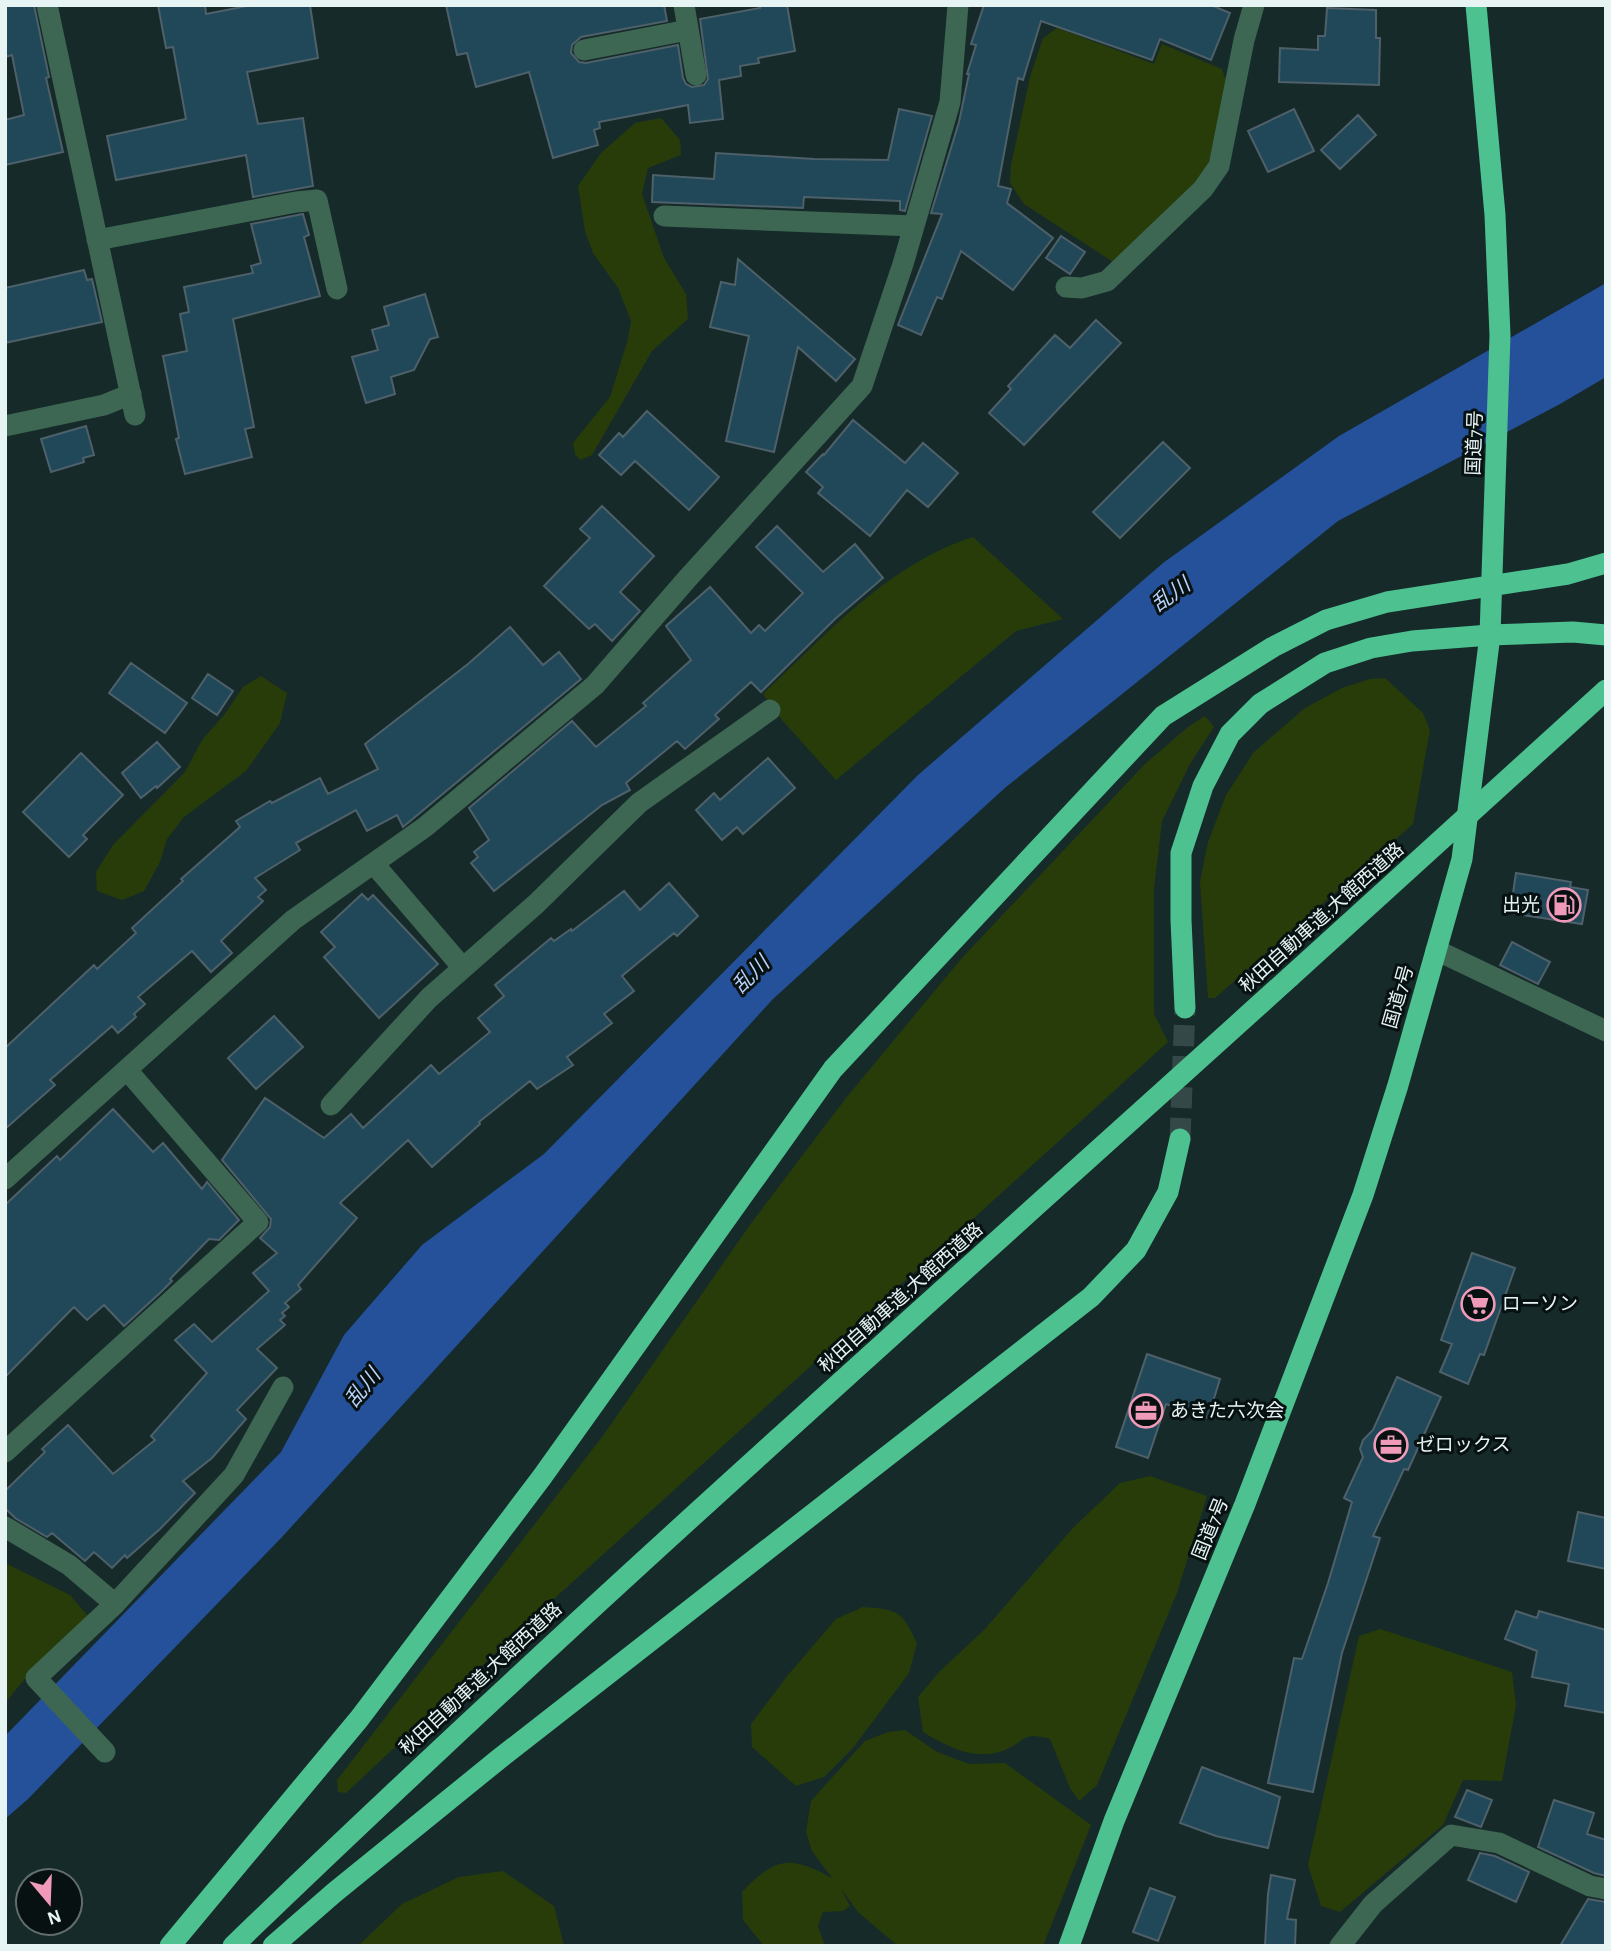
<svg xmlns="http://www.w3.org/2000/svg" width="1611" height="1951" viewBox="0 0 1611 1951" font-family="'Alegreya Sans','Noto Sans JP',sans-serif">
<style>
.green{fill:#283c0a}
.water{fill:#24519a}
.building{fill:#214858;stroke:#4e6069;stroke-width:2}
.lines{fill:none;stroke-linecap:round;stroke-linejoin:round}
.highway-tunnel{stroke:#354848;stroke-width:21;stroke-dasharray:21 10;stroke-linecap:butt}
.minor{stroke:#3d6753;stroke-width:21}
.highway{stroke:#4dc18f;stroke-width:21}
.highway-bridge{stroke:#4dc18f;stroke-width:21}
.labels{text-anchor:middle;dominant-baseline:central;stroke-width:6;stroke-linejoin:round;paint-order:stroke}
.street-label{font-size:19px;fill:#e7f4f4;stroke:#081111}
.poi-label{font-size:19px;fill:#e7f4f4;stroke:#081111;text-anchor:start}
.water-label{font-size:21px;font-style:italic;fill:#b9d3fb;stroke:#081111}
</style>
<rect width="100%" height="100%" fill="#162a2a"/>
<!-- green -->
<path class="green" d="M1057 28 1154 64 1162 44 1222 69 1226 80 1215 143 1205 173 1113 262 1024 204 1010 183 1011 165 1030 77 1043 38Z
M661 118 680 140 681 155 648 168 642 194 664 258 686 294 688 319 652 351 592 455 580 460 575 454 573 443 610 397 628 339 631 321 618 288 593 253 585 231 578 186 601 153 635 123Z
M973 537 1063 619 1016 631 836 780 782 720 763 694C826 635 888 564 973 537Z
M261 676 287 693 280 723 246 771 184 817 167 839 160 862 144 891 122 900 97 891 96 872 113 845 185 772 202 740 224 715 243 687Z
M1385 678 1423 713 1430 730 1413 824 1215 998H1208L1200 882 1208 842 1226 795 1254 752 1305 708 1342 688 1370 679Z
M1205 716 1214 727 1190 764 1162 821 1154 889V1014L1168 1042 533 1618 346 1793 338 1792 337 1780 602 1437 752 1222 846 1098 961 959 1145 764 1188 727Z
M1150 1476 1207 1496 1177 1593 1097 1785 1079 1801 1070 1788 1050 1739C1021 1731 1027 1741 1005 1750 976 1762 948 1747 923 1732L918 1697 939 1672 984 1630 1073 1528 1120 1483Z
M5 1563 70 1595 88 1616 28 1675 5 1703Z
M863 1607C899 1610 901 1610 917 1643L909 1673 853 1748 824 1777 796 1786 752 1747 751 1724 788 1675 836 1619Z
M1380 1629 1512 1672 1516 1705 1502 1781 1463 1780 1443 1825 1340 1912 1321 1906 1308 1865 1359 1636Z
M905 1730 937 1752 969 1764 1005 1763 1091 1825 1043 1946H898L859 1913 841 1889 850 1906 843 1911 823 1912 818 1926 825 1946H764L743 1920 742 1892C776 1857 789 1855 832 1878L812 1851 806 1832 811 1801 865 1741 888 1732Z
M503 1871 554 1906 564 1946H358L402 1904 459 1877Z"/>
<!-- water -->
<path class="water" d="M1606 283V377L1560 404 1338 521 1006 787 773 999 282 1537 28 1799 5 1819V1736L281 1452 344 1335 422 1245 544 1154 918 775 1163 563 1339 436Z"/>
<!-- building -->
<path class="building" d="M5 5H34L49 77 46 78 63 152 5 165V120L24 115 12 55 5 57Z
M158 5H205L206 14 252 5H310L318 58 247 72 258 124 303 118 313 186 253 197 246 155 116 180 107 136 186 119 173 47 166 48Z
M446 5H664L667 21 581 37 572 45 571 53 579 62 586 63 678 45 683 78 686 84 692 87 704 85 708 79 700 19 760 8V5H787L795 51 758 58 759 63 740 66 741 76 719 80 723 119 690 123 688 105 599 122 600 128 594 130 598 145 553 158 529 72 476 87 467 53 457 55Z
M984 5H1211L1230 13 1211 60 1160 39 1152 60 1041 21 1023 80 1018 78 998 186 1011 189 1007 203 1053 238 1013 290 961 251 942 299 937 297 921 335 898 325 942 214 931 213 959 122 969 74H967L976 45 971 44Z
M1327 8 1376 10V38H1380L1379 85 1279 82 1280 48 1318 50V36H1325Z
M899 109 932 116 905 211 900 210V201L804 197 803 208 652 202 653 175 714 179 716 153 814 159 888 160Z
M1294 109 1314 151 1268 172 1248 131Z
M1358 115 1376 135 1340 169 1321 150Z
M303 214 309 235 304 237 320 296 233 319 254 427 245 429 252 457 185 474 176 439 179 438 163 356 187 351 180 314 189 312 184 287 253 273 251 266 261 263 251 224Z
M1061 236 1085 252 1070 274 1046 258Z
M738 259 855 359 836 381 798 347 774 452 726 441 749 336 710 327 721 282 735 285Z
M84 270 87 280 92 279 102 322 5 343V288Z
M425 294 438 337 430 339 414 370 391 377 395 394 366 403 352 357 378 350 372 330 389 325 384 307Z
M1096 320 1121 343 1024 445 989 413 1011 389 1008 386 1055 335 1070 348Z
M647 411 719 477 689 510 635 461 621 475 599 455 619 433 623 437Z
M853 420 905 463 923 443 958 473 928 507 907 490 870 536 818 493 823 487 806 472 823 454 824 455Z
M86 426 94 455 83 458 84 462 51 472 41 439Z
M1163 442 1190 468 1120 538 1093 512Z
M602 506 654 556 620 592 640 611 612 641 595 624 589 629 544 586 590 538 580 529Z
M777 526 823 572 855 544 883 578 835 619 761 692 751 682 715 715 719 719 685 749 677 741 626 783 630 790 602 805 494 891 471 863 478 857 474 852 489 840 469 808 572 721 596 747 646 706 643 703 691 660 666 626 710 587 751 633 759 625 765 631 803 593 756 547Z
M510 627 543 665 559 652 581 679 403 827 397 815 367 831 356 810 296 843 300 850 255 878 266 890 258 897 263 901 221 941 232 953 211 972 192 951 138 997 145 1004 134 1014 136 1017 118 1033 112 1026 50 1080 55 1085 5 1129V1048L94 965 97 969 136 933 132 928 183 881 181 879 240 827 236 821 270 801 272 803 320 778 328 794 378 769 365 744 468 664Z
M131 663 187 703 165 733 109 693Z
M208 674 233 691 217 715 192 698Z
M157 742 180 767 157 788 156 786 141 798 122 773Z
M81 753 123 795 83 835 87 839 69 857 23 812Z
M768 758 795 788 743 834 737 827 722 840 696 810 714 793 720 800Z
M1516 873 1571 882 1570 887 1588 890 1582 924 1510 913Z
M669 883 698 916 677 936 674 933 622 976 634 991 604 1014 612 1023 567 1057 573 1065 537 1089 530 1081 479 1122 480 1124 432 1167 408 1140 340 1203 357 1218 298 1285 301 1289 285 1303 289 1307 282 1313 285 1316 280 1320 285 1325 257 1349 277 1368 237 1410 246 1419 212 1458 183 1481 195 1493 160 1529 127 1558 125 1555 112 1568 94 1552 85 1561 52 1533 47 1537 15 1518 5 1508V1491L45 1452 42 1449 68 1425 113 1474 155 1440 151 1436 207 1373 175 1340 194 1324 212 1342 269 1291 253 1273 277 1253 260 1238 270 1227 271 1219 222 1160 265 1098 324 1138 351 1114 363 1128 431 1065 439 1074 490 1032 478 1018 504 996 495 985 551 938 554 941 571 929 572 931 624 891 640 910Z
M362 894 368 900 373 895 438 964 379 1018 324 957 335 947 321 932Z
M1512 942 1550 962 1538 984 1500 965Z
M274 1016 303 1047 256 1089 228 1058Z
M113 1109 153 1152 163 1143 202 1189 207 1182 239 1220 219 1240 209 1239 170 1279 172 1281 161 1292 124 1326 104 1305 87 1320 74 1307 5 1377V1205L57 1156 60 1160Z
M1472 1253 1515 1268 1484 1355 1480 1354 1468 1384 1440 1372 1452 1344 1441 1340Z
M1147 1354 1220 1379 1208 1418 1166 1404 1148 1458 1116 1447Z
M1397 1377 1441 1397 1408 1470 1404 1469 1373 1536 1380 1538 1342 1653 1313 1792 1268 1783 1294 1658 1302 1659 1328 1583 1352 1502 1344 1498 1363 1457 1360 1449 1363 1440 1373 1430Z
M1578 1512 1606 1518V1569L1568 1561Z
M1516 1611 1537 1618 1539 1611 1606 1630V1713L1565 1706 1569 1684 1532 1677 1537 1651 1505 1639Z
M1202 1767 1280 1797 1268 1848 1216 1836 1180 1823Z
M1467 1790 1492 1800 1481 1827 1455 1817Z
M1554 1800 1594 1813 1587 1834 1606 1840V1876L1594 1873 1538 1847Z
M1480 1853 1495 1856 1529 1872 1516 1902 1468 1880Z
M1271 1875 1295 1880 1287 1919 1296 1920 1295 1946H1265L1268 1894Z
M1150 1888 1175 1897 1158 1941 1133 1932Z
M1588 1899 1606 1902V1946H1560Z"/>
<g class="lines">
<!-- highway-tunnel -->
<path class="highway-tunnel" d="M1180 1139 1185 1008"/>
<!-- minor -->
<path class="minor" d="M47 5 135 415
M684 5 696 75
M584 50 688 30
M664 216 914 226
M97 240 296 202 317 200 337 289
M1066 287 1082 288 1107 281 1203 189 1219 166 1244 40 1254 5
M5 426 104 405 131 394
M374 864 463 968
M1436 950 1606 1031
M331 1105 429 998 536 904 639 803 770 710
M5 1179 293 920 425 827 595 685 687 579 862 386 903 264 950 102 958 5
M5 1452 258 1222 127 1070
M5 1527 69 1565 115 1604
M105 1752 36 1678 115 1604 234 1475 283 1387
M1340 1946 1373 1904 1451 1835 1499 1843 1590 1886 1606 1889"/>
<!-- highway -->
<path class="highway" d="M1185 1008 1181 920V853L1203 786 1230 734 1260 704 1325 663 1371 648 1412 641 1490 635 1573 632 1606 635
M170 1946 359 1719 542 1477 833 1069 1163 716 1273 647 1326 620 1387 602 1568 574 1606 563
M233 1946C577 1614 935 1298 1290 977
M273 1946 335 1892 499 1759 1091 1297 1136 1250 1168 1192 1180 1139
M1069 1946 1114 1821 1245 1504 1363 1195 1398 1085 1462 859 1490 635 1500 335 1495 215 1476 5"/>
<!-- highway-bridge -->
<path class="highway-bridge" d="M1290 977 1606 690"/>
</g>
<!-- icons -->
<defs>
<symbol id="fuel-ring" viewBox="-11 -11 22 22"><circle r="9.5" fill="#081111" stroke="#ef9ab8" stroke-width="1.5"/><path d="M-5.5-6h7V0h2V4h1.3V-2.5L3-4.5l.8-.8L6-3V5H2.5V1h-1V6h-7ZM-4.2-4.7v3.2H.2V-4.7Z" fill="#ef9ab8"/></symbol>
<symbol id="supermarket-ring" viewBox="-11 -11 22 22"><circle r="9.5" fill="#081111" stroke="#ef9ab8" stroke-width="1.5"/><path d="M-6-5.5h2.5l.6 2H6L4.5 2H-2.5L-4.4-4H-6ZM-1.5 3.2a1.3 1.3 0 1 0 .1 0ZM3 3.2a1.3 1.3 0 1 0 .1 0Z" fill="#ef9ab8"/></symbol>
<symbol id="office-ring" viewBox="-11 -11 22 22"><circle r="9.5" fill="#081111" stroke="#ef9ab8" stroke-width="1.5"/><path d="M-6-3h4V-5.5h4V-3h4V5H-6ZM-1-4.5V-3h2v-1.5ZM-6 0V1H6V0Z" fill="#ef9ab8"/></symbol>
</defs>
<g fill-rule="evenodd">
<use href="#fuel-ring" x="1545" y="886" width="38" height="38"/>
<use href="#supermarket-ring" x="1459" y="1285" width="38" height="38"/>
<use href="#office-ring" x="1127" y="1392" width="38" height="38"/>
<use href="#office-ring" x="1372" y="1426" width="38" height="38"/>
</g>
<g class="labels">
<!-- street labels -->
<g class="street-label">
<text transform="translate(1475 443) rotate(-88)">国道7号</text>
<text transform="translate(1322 918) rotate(-42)">秋田自動車道;大館西道路</text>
<text transform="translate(1399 997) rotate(-74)">国道7号</text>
<text transform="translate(901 1298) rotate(-42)">秋田自動車道;大館西道路</text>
<text transform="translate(1211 1529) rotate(-68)">国道7号</text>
<text transform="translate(481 1679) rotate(-43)">秋田自動車道;大館西道路</text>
</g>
<!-- poi labels -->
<g class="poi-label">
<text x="1540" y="905" text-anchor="end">出光</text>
<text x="1502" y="1304">ローソン</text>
<text x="1170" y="1411">あきた六次会</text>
<text x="1416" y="1445">ゼロックス</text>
</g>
<!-- water labels -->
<g class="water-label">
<text transform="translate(1171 595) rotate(-36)">乱川</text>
<text transform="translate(751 975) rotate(-45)">乱川</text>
<text transform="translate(363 1388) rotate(-51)">乱川</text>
</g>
</g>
<!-- border -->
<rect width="1611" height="1951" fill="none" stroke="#e7f4f4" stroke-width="14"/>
<!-- north arrow -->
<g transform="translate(49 1902) rotate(161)"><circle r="33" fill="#081111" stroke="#616c6c" stroke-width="2"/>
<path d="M0-5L12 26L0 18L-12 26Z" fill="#ef9ab8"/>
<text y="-10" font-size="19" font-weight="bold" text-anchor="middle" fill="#e7f4f4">N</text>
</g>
</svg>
